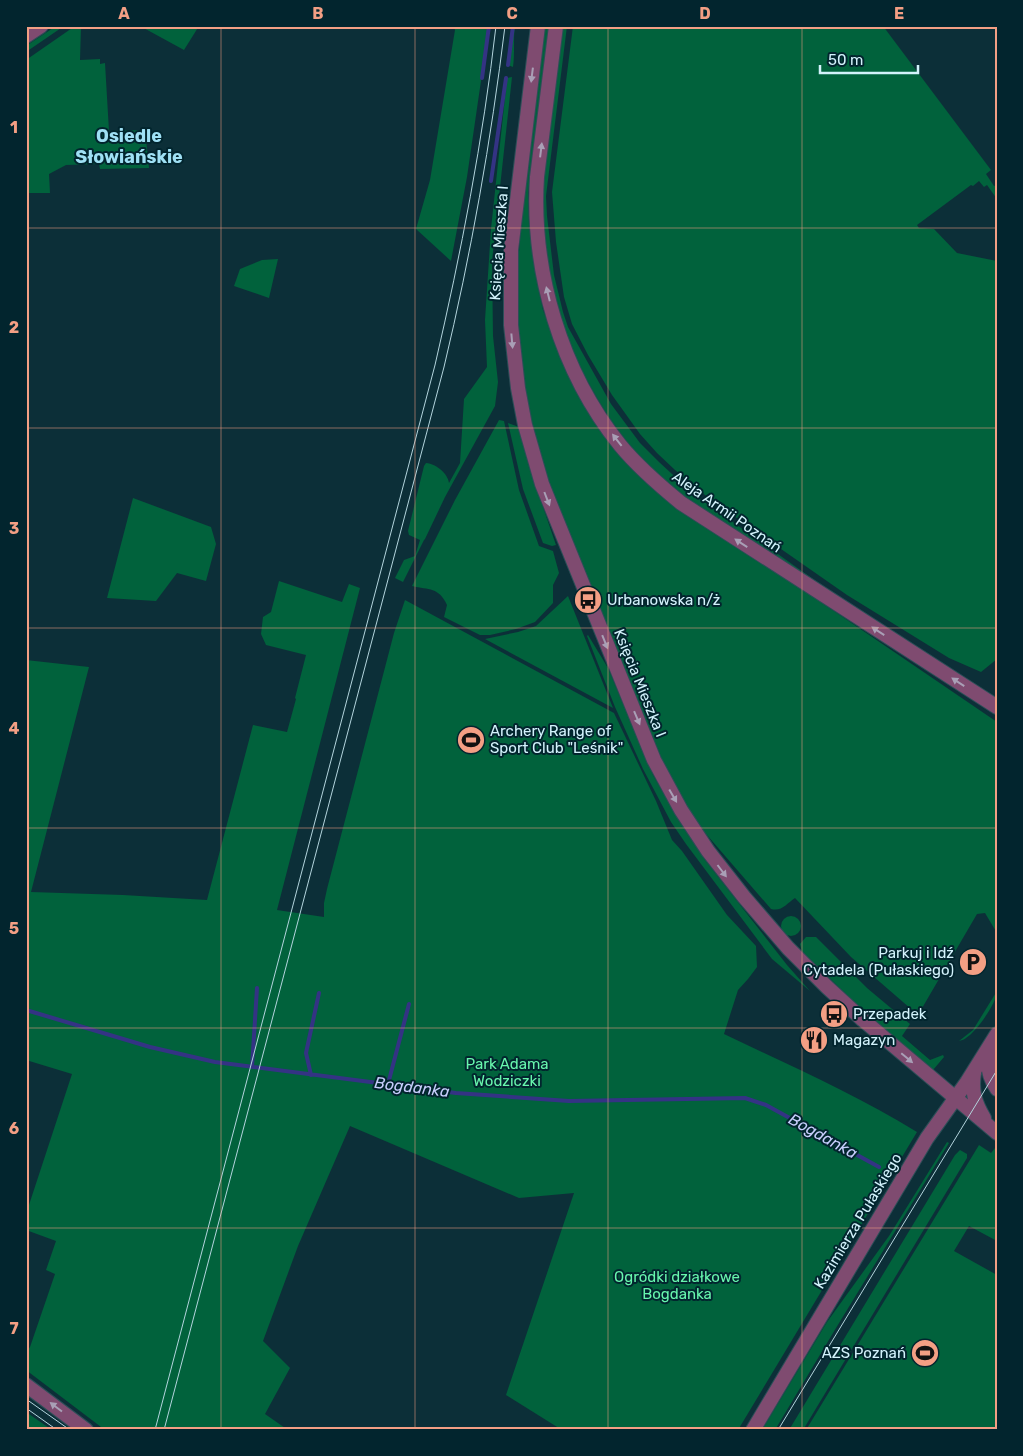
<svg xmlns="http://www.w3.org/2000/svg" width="1023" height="1456" viewBox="0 0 1023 1456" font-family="Rubik,sans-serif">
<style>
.green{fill:#01623c}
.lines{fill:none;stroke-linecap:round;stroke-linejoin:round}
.stream{stroke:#343384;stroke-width:4}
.tertiary-casing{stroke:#2c4e57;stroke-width:16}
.tertiary{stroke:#7f4b70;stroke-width:14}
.tram{stroke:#b3d4dd;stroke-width:1}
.oneway{fill:#a99fb6}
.grid{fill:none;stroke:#f39f84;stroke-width:1;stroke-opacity:0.55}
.labels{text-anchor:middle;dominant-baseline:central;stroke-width:4;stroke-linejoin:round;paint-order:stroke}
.street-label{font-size:15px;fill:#d3f3fc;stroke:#02252e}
.poi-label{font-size:15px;fill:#d3f3fc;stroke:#02252e;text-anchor:start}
.park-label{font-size:15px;fill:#67f6ad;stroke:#02252e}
.water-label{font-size:16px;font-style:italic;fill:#c7cefc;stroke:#02252e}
.quarter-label{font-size:18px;font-weight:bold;fill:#9fe0f4;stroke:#02252e}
.neatline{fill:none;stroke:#f39f84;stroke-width:2}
.grid-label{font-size:16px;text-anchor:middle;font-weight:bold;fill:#f39f84}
</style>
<rect width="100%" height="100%" fill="#0c2f38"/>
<!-- green -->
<path class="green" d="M56 26H64L26 52V46Z
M75 26H81L80 60 100 59V64L105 63 109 131 145 130 149 168 100 169 99 164 66 165 49 174 50 193H29L26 60Z
M140 26H199L184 50Z
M454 26H489L467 177 451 261 416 229 430 180 455 30Z
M513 26H515C513 40 515 53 513 67L508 65Z
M545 26H549L528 193 529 224 537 282 543 310 564 366 587 411 611 443 665 496 997 722V933L985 913 977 914 918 1015 851 957 795 898C787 903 782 912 771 909L700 827 688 809 662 760 554 496C533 439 519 378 517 318 516 265 522 214 528 162 534 117 539 72 545 26Z
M563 26H567L546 196 547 216 554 275 563 312 568 327 611 404 640 443 659 462 696 496 820 584C792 567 765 550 737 532 711 515 684 498 660 477 589 411 544 308 543 210 543 151 555 86 563 26Z
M573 26H883L991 170 986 174 994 186 997 185V199L987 185 984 187 979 181 973 186 971 185 917 225 919 228 934 229 957 253 997 261V659L981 672 949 658 847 595 711 500 675 470 657 453 640 434 612 395 588 355 572 324 564 297 556 242 552 192Z
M512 77 492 261 493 336 498 382 495 406 445 497 425 539 424 540 403 582 395 578 404 560 415 556 420 540 409 535 408 531 424 466 426 463C437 464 448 474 449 483L460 463 464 399 487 367 485 320 491 229 507 78Z
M278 259 269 298 234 286 240 269 262 260Z
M499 420 504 421 519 490 539 546 553 551 559 573 553 585V603L535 622 516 629 490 635H480L444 617 447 605C439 587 429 590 412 586L455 500Z
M508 423 519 427 528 463 556 545 552 546 543 543 523 489Z
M133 498 211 527 216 544 206 581 177 573 156 601 107 598Z
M279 581 342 602 349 584 360 588 277 910 324 917V903L327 889 394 633 405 600 614 713 656 801 672 840 682 851 727 915 756 946 757 967 748 979 738 990 724 1034C789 1065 855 1094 917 1132L738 1430H562L506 1395 574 1193 519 1198 350 1126 298 1246 263 1341 290 1368 265 1414 288 1430H105L26 1370V1353L30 1347 55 1274 46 1270 56 1241 26 1230V1214L72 1074 26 1060V660L89 667 31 892 123 895 207 900 253 725 287 732 296 699 295 698 306 655 266 645 261 634 263 617 271 612Z
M568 596 613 708 485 639 518 632 536 626Z
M588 635 608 668 653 775 681 824 705 860 787 965 810 991 772 959 686 844 671 822 643 769 615 707 587 636Z
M781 926a10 10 0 1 1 20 0a10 10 0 1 1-20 0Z
M806 937H816L867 988 910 1024 902 1036 930 1060 943 1055 944 1057 933 1070 867 1014 802 952 800 944Z
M997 991C997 1003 976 1032 966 1038 964 1040 961 1040 959 1041L973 1030Z
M947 1142 949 1143 836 1328 775 1430H762L827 1322 889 1236Z
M979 1145 991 1153 995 1148 997 1150V1241L969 1226 954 1251 997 1275V1430H806Z
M960 1150 967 1154V1158L803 1430H789L955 1155Z
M26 1412 52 1430H26Z"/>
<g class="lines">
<!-- stream -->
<path class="stream" d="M508 65 513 26
M482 78 489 26
M491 181 506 78
M26 1010 150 1047 215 1062 456 1093 569 1101 745 1098 766 1105 879 1167
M252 1067 257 988
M311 1075 306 1053 319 993
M388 1084 409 1004"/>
<defs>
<path id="tertiary" d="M538 26 511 250V325L518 388 525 425 542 484 654 760 681 810 708 851 744 897 788 948 827 987 863 1020 997 1133
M556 26 537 177C531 271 561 372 620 445 638 467 659 485 681 503L997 707
M26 36 41 26
M990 1048C986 1063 988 1076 997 1089
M974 1073C971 1091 975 1103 984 1118
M26 1385 86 1430
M753 1430 927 1138 967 1082 997 1034"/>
</defs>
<!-- tertiary casing -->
<use href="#tertiary" class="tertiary-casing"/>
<!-- tertiary -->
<use href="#tertiary" class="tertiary"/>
<!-- tram -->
<path class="tram" d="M26 1399 70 1430
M26 1408 57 1430
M155 1430 435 365C461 253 483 140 496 26
M164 1430 444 367C471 254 491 141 505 26
M778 1430 997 1070"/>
</g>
<!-- one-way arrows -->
<defs><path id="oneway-solid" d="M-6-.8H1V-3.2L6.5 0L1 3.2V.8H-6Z" transform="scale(1.25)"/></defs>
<g class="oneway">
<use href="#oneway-solid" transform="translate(532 75) rotate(97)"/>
<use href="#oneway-solid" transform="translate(541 150) rotate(-83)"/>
<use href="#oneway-solid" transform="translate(548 294) rotate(-104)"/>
<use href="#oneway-solid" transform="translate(512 341) rotate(85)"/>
<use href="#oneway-solid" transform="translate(617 440) rotate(-128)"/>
<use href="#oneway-solid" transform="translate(547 499) rotate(69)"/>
<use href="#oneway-solid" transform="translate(741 543) rotate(-147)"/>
<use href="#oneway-solid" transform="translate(878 631) rotate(-147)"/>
<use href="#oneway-solid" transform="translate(605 642) rotate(68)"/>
<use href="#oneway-solid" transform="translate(958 682) rotate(-147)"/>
<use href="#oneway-solid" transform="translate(637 718) rotate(67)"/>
<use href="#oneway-solid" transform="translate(673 796) rotate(60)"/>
<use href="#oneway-solid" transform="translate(722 871) rotate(53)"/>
<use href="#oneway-solid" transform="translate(907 1058) rotate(40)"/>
<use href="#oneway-solid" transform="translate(56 1407) rotate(-143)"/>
</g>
<!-- grid -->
<path class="grid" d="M221 26V1430M415 26V1430M608 26V1430M802 26V1430M26 228H997M26 428H997M26 628H997M26 828H997M26 1028H997M26 1228H997"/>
<!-- icons -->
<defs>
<symbol id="bus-disc" viewBox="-11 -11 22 22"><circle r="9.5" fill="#f39f84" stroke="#02252e"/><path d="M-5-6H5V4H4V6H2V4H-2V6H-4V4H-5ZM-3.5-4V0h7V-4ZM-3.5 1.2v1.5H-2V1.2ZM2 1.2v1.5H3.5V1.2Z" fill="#111"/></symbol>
<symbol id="stadium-disc" viewBox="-11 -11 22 22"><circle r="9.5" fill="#f39f84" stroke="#02252e"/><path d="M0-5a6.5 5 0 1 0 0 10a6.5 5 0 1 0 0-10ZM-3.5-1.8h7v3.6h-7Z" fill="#111"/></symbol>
<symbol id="parking-disc" viewBox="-11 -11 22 22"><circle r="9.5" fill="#f39f84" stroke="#02252e"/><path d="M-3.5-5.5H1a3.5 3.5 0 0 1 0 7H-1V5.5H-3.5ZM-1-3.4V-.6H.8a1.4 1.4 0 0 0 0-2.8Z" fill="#111"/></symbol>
<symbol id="restaurant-disc" viewBox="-11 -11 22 22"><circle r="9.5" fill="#f39f84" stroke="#02252e"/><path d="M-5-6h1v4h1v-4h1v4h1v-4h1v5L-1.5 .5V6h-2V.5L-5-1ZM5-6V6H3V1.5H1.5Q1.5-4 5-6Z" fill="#111"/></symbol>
</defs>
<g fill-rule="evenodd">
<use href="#bus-disc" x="572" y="584" width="32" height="32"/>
<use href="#stadium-disc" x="455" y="724" width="32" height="32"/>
<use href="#parking-disc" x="957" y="946" width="32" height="32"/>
<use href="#bus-disc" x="818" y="998" width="32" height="32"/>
<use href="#restaurant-disc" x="798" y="1024" width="32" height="32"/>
<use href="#stadium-disc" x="909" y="1337" width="32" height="32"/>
</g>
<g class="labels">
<!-- street labels -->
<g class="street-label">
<text transform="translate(499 243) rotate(-86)">Księcia Mieszka I</text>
<text transform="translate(727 512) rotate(35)">Aleja Armii Poznań</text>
<text transform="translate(640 683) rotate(68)">Księcia Mieszka I</text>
<text transform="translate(858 1221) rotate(-59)">Kazimierza Pułaskiego</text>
</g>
<!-- poi labels -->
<g class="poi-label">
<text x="607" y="600">Urbanowska n/ż</text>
<text x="490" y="731">Archery Range of<tspan x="490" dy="17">Sport Club "Leśnik"</tspan></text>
<text x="954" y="953" text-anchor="end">Parkuj i Idź<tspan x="954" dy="17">Cytadela (Pułaskiego)</tspan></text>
<text x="853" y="1014">Przepadek</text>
<text x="833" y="1040">Magazyn</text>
<text x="906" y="1353" text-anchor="end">AZS Poznań</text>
</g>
<!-- park labels -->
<g class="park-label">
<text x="507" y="1064">Park Adama<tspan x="507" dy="17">Wodziczki</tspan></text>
<text x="677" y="1277">Ogródki działkowe<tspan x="677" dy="17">Bogdanka</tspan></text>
</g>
<!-- water labels -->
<g class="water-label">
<text transform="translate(412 1087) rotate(7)">Bogdanka</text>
<text transform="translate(823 1136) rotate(29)">Bogdanka</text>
</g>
<!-- quarter labels -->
<g class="quarter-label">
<text x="129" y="136">Osiedle<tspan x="129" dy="21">Słowiańskie</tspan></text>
</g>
</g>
<!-- border -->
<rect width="1023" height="1456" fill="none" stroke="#02252e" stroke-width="55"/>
<!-- scale -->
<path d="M820 65v8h98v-8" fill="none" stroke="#d3f3fc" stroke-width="2.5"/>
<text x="828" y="65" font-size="15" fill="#d3f3fc" stroke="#02252e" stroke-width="4" paint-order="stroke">50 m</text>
<rect x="28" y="28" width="968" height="1400" class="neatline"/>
<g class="grid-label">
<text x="124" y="19">A</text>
<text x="318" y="19">B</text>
<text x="512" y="19">C</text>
<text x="705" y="19">D</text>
<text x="899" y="19">E</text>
<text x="14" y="133">1</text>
<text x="14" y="333">2</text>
<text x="14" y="534">3</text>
<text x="14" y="734">4</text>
<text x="14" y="934">5</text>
<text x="14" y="1134">6</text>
<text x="14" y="1334">7</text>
</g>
</svg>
